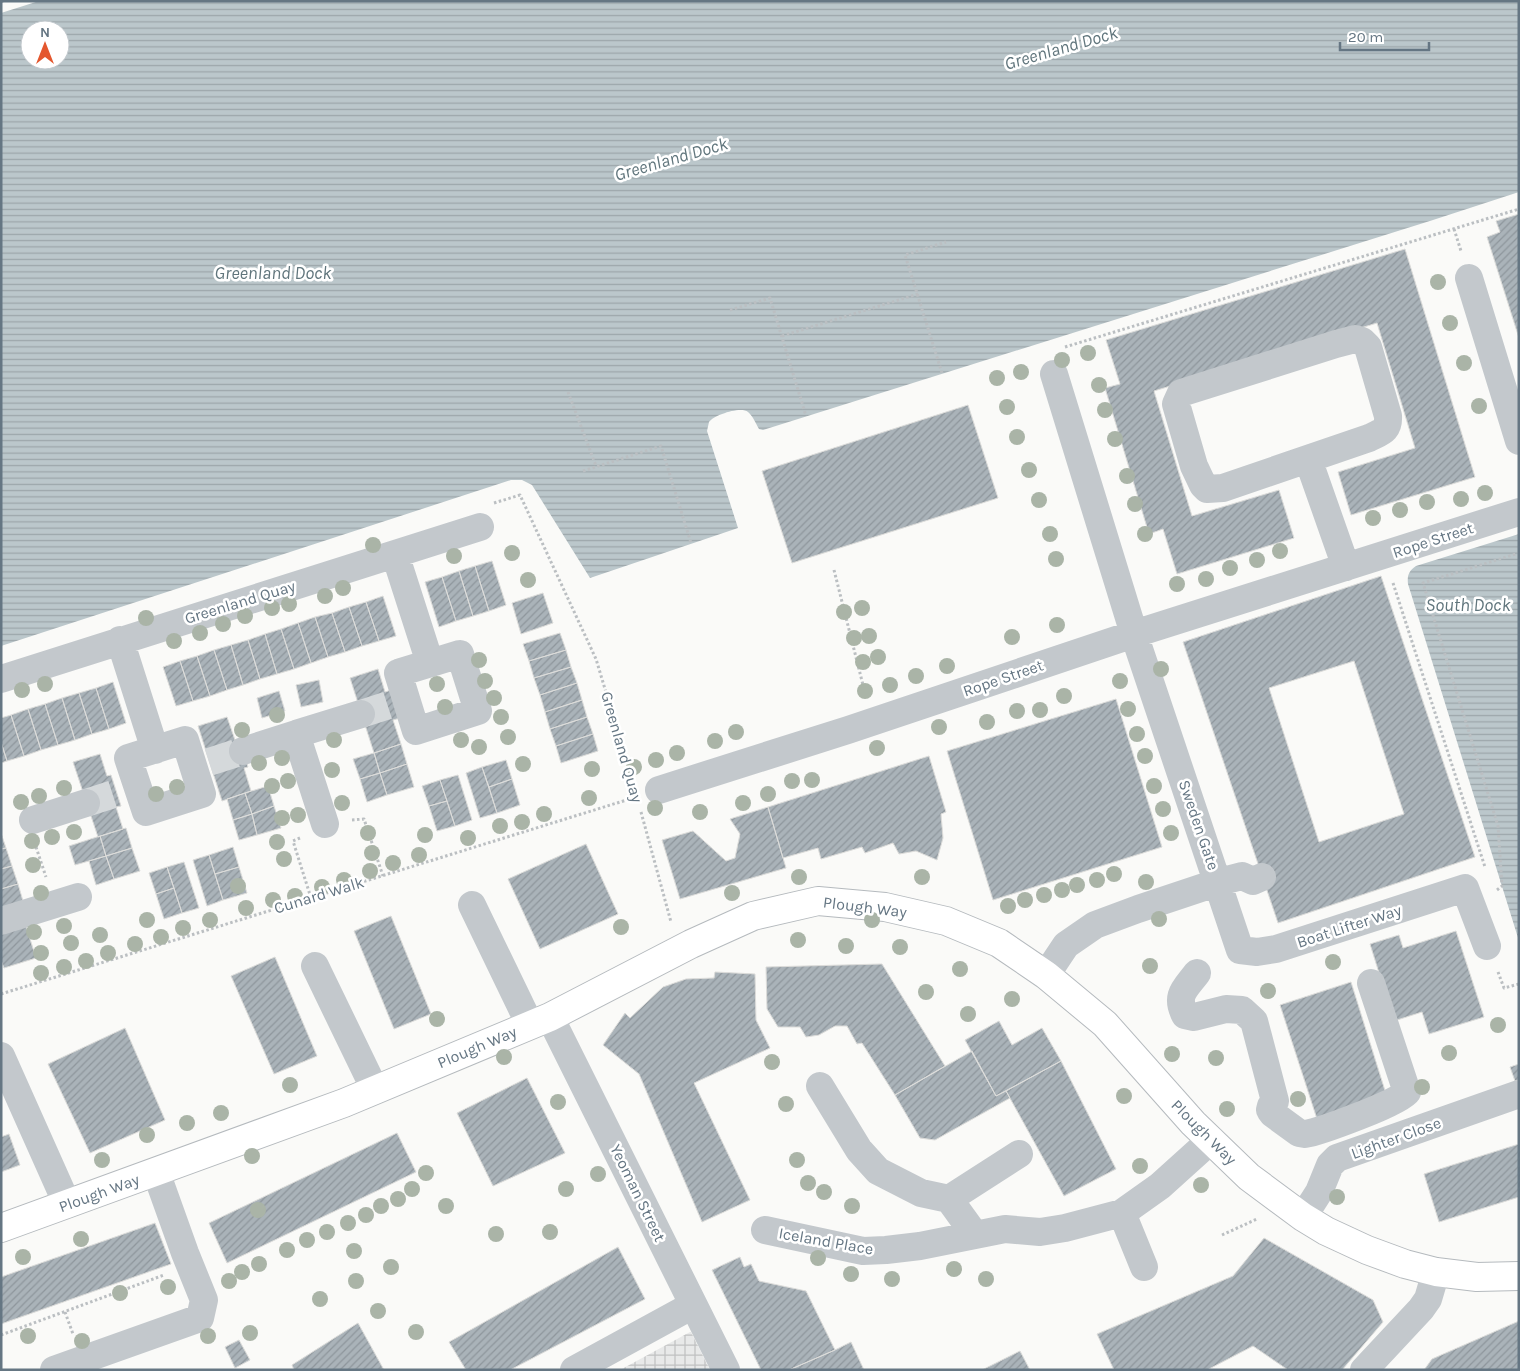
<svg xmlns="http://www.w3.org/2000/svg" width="1520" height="1371" viewBox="0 0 1520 1371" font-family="Karla,sans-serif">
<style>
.industrial{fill:url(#industrial-grid)}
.water{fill:url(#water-rules);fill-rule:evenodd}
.building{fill:url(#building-hatch);stroke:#dcdcda;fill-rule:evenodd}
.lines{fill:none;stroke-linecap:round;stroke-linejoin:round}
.minor-tunnel{stroke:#d5d9db;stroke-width:28;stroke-dasharray:28 14;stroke-linecap:butt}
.major-casing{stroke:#b5babe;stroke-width:30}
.path{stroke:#bbbfc2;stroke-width:3;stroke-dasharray:2.5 2.5;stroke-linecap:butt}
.minor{stroke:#c3c8cc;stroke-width:28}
.major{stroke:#fff;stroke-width:28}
.tree{fill:#aab4a7}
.labels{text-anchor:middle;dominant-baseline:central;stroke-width:5;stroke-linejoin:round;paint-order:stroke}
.street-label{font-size:16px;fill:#657683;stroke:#fff}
.water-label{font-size:18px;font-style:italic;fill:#60757c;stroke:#fff}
</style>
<defs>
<pattern id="industrial-grid" width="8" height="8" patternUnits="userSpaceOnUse" patternTransform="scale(1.25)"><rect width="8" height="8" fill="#e8e9e9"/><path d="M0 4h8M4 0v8" fill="none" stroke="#c0c1c2"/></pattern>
<pattern id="water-rules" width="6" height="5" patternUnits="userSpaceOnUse" patternTransform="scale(1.25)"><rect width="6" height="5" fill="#bbc7cb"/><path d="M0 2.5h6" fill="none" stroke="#9ca6aa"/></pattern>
<pattern id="building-hatch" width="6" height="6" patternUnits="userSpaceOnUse" patternTransform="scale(1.25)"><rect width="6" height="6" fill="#aab3b9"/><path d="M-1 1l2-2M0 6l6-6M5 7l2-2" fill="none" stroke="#8e969c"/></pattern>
</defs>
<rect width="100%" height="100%" fill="#fafaf8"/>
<!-- industrial -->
<path class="industrial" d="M691 1332 710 1370H620L690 1332Z"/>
<!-- water -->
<path class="water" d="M39 1H1519V192L1433 220 763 430 759 429C756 424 753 416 748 412 741 406 714 415 709 422L707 431 738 528 590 578 532 485 522 480H511L1 646V13ZM30 30H60V60H30Z
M1519 534V941L1408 584C1407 575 1409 571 1416 566Z"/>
<!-- building -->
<path class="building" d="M1519 214V338L1487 237 1500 232 1496 221Z
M1405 249 1475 477 1351 515 1338 472 1415 448 1377 323 1154 391 1192 516 1279 490 1294 538 1177 574 1163 529 1149 534 1105 388 1120 384 1106 340Z
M968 405 998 498 792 563 762 471Z
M492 561 506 605 489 611 475 566Z
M475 566 489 611 473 616 459 571Z
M459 571 473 616 456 621 442 577Z
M1381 576 1475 857 1278 923 1183 642ZM1354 661 1404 814 1319 842 1269 688Z
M442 577 456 621 439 627 425 582Z
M543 593 553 623 521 634 512 603Z
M383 596 396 636 379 641 366 602Z
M366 602 379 641 362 646 349 607Z
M349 607 362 646 345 652 332 613Z
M332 613 345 652 328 657 315 617Z
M315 617 328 657 311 663 298 623Z
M298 623 311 663 294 669 281 629Z
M281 629 294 669 277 674 265 634Z
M560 633 566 650 529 661 523 644Z
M265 634 277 674 260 679 248 640Z
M248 640 260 679 243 685 231 645Z
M231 645 243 685 227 690 214 650Z
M214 650 227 690 210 696 197 656Z
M566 650 571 667 534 678 529 661Z
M197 656 210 696 193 701 180 661Z
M180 661 193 701 176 706 163 667Z
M571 667 577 683 540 695 534 678Z
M378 669 385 692 391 690 400 718 393 720 401 744 374 753 350 678Z
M319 680 323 702 301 707 296 685Z
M113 682 126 723 109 729 96 688Z
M577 683 582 700 545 712 540 695Z
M96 688 109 729 92 734 79 693Z
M279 691 285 711 262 718 257 698Z
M79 693 92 734 75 740 62 698Z
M62 698 75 740 58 745 45 704Z
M1116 699 1162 847 993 900 947 751Z
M582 700 587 717 550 729 545 712Z
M45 704 58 745 41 750 28 709Z
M28 709 41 750 24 756 11 715Z
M11 715 24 756 7 761 1 742V718Z
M227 717 235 740 239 739 243 751 248 767 244 768 251 791 222 801 198 726Z
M587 717 593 734 556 746 550 729Z
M593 734 598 751 561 763 556 746Z
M1 742 7 761 1 763Z
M401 744 407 764 380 773 374 753Z
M374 753 380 773 360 779 353 759Z
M100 754 107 776 111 775 121 806 116 807 123 829 98 837 73 762Z
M929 756 946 812 941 814 943 838 937 860 916 851 899 854 893 843 865 853 862 847 821 859 818 848 783 858 768 807Z
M506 760 512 779 489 787 482 767Z
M407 764 414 787 387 795 380 773Z
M482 767 497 813 480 818 466 773Z
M380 773 387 795 367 802 360 779Z
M458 775 472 820 455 826 440 780Z
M512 779 520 805 497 813 489 787Z
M440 780 447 801 429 806 422 786Z
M268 786 274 806 252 814 245 793Z
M245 793 252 814 233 820 227 799Z
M447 801 455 826 437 831 429 806Z
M274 806 281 828 257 835 252 814Z
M768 807 786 868 680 899 662 840 693 831 726 861 735 858 740 834 730 819Z
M252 814 257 835 239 840 233 820Z
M126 828 132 848 106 856 100 836Z
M1 833 6 848 1 849Z
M100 836 106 856 75 865 69 846Z
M586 844 618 914 540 949 508 879Z
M233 847 239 867 215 874 209 855Z
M6 848 12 866 1 869V849Z
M132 848 140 871 114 879 106 856Z
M209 855 223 900 207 906 193 860Z
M106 856 114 879 96 885 89 861Z
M184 862 199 908 182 913 167 867Z
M12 866 18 884 1 889V869Z
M167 867 174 888 156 894 149 873Z
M239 867 247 893 223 900 215 874Z
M18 884 23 901 1 908V889Z
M174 888 182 913 164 919 156 894Z
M391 916 431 1014 394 1029 354 931Z
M26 926 36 958 4 968 1 960V933Z
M1456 931 1484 1017 1429 1034 1422 1012 1394 1021 1370 944 1399 935 1403 948Z
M275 957 317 1056 274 1074 231 976Z
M882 964 945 1066 895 1095 862 1043 857 1044 847 1026H835L819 1035 806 1037 800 1027H778L767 1009 766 967Z
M715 972 755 974 756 1020 770 1048 694 1083 750 1200 702 1222 639 1074 603 1045 625 1013 630 1018 663 987 686 979 714 978Z
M1351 982 1387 1097 1317 1119 1280 1005Z
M999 1021 1012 1045 1042 1028 1061 1061 996 1096 965 1040Z
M125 1028 165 1120 90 1153 48 1064Z
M972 1051 996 1096 1006 1091 1010 1098 935 1140 920 1138 895 1095Z
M1061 1061 1116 1169 1064 1196 1006 1091Z
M1519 1064V1080L1515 1081 1510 1067Z
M527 1078 565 1153 493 1186 457 1113Z
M397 1133 416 1172 227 1263 209 1223Z
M9 1134 20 1165 1 1172V1137Z
M1519 1144V1197L1439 1222 1424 1174Z
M155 1223 171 1264 1 1324V1277Z
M1264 1238 1373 1300 1383 1322 1342 1370H1288L1253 1346 1207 1370H1114L1097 1334 1233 1276Z
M618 1247 645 1299 510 1370H466L449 1342Z
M740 1257 744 1267 751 1264 759 1281 806 1291 835 1350 789 1370H761L712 1270Z
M1519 1321V1370H1424L1432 1359Z
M358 1323 384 1370H294L292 1365Z
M239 1340 250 1360 235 1368 225 1347Z
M851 1342 864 1370H789L835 1350Z
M1020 1351 1030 1370H982Z"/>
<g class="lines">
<!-- minor-tunnel -->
<path class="minor-tunnel" d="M361 714 395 703
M209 762 243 751
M86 803 117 793"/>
<defs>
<path id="major" d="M1 1228 344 1103 550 1017 691 944 753 916 818 901 885 907 946 921 999 943 1046 975 1105 1024 1193 1123 1249 1177 1303 1217 1326 1231 1367 1250 1405 1264 1436 1272 1477 1277 1519 1276"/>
</defs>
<!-- major casing -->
<use href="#major" class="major-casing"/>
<!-- path -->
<path class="path" d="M1 2 3 1
M1454 229 1461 251
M730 310 770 298 806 416
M782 336 918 294
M1065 347 1519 209
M942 373 905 255 946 242
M568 392 596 466
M583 471 661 446 691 543
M494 503 520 495 596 659 632 779
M834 570 865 693
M1393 583 1485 867
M641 812 671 922
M352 820 364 819 383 876
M300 838 293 841 311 898
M36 847 46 877
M1497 890 1502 886 1498 826 1423 583 1519 553
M1498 972 1504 988 1519 984
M1 994 633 798
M1222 1235 1257 1219
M65 1312 73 1334
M1 1335 164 1275"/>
<!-- minor -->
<path class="minor" d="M1469 278 1519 441
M1355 339 1362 341 1368 347 1388 416C1389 431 1381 432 1369 438L1223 488 1207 489 1203 485 1194 466 1176 404 1181 393 1336 344Z
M1054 374 1134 634 1240 950 1257 952 1276 949 1465 888 1487 946
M1308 459 1346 567
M395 554 430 663
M120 640 155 750
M460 654 478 711 416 731 398 673Z
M1 679 480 527
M185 740 202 794 146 812 128 758Z
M243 751 296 734
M659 790 848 730 1134 634 1519 512
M33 820 86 803
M325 824 296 734 361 714
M472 905 530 1025
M1 921 78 897
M315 966 375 1090
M1197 973C1185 989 1175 995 1185 1015L1194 1017 1226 1009 1242 1010 1254 1021 1275 1101 1271 1106 1270 1110 1273 1114 1299 1133 1305 1134C1319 1132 1401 1102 1407 1092L1371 983
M1046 975 1066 945 1095 925 1138 909 1219 882 1242 876 1253 881 1262 877
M550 1017 726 1370
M1 1056 67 1204
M820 1086 859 1150 878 1171 921 1193 949 1199 975 1235
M949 1199 1019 1154
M1122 1213 1144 1267
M1303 1217 1319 1192 1330 1165 1337 1158 1519 1094
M765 1230 863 1251 886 1250 920 1246 1005 1229 1040 1232 1065 1228 1122 1213 1160 1186 1211 1140
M54 1370 200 1318 204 1300 185 1253 156 1172
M574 1370 693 1305
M1364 1370 1421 1309 1428 1299 1436 1272"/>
<!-- major -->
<use href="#major" class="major"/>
</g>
<!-- trees -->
<g class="tree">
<circle cx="1438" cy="282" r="8"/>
<circle cx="1450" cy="323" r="8"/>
<circle cx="1088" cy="353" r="8"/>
<circle cx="1062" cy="360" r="8"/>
<circle cx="1464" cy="363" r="8"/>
<circle cx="1021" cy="372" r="8"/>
<circle cx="997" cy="378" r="8"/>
<circle cx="1099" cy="385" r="8"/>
<circle cx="1479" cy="406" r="8"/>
<circle cx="1007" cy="407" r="8"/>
<circle cx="1105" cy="410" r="8"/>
<circle cx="1017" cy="437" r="8"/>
<circle cx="1115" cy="439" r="8"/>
<circle cx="1029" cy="470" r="8"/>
<circle cx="1127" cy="476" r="8"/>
<circle cx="1485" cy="493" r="8"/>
<circle cx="1461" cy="499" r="8"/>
<circle cx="1039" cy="500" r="8"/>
<circle cx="1427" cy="502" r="8"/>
<circle cx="1135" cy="504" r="8"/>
<circle cx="1400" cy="510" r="8"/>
<circle cx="1373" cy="518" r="8"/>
<circle cx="1050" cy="534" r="8"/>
<circle cx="1145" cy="534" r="8"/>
<circle cx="373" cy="545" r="8"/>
<circle cx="1280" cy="551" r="8"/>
<circle cx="512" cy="553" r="8"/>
<circle cx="454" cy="556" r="8"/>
<circle cx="1056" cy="559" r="8"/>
<circle cx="1257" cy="560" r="8"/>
<circle cx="1230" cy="568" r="8"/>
<circle cx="1206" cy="579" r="8"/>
<circle cx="528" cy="580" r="8"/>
<circle cx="1177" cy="584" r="8"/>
<circle cx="343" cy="588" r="8"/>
<circle cx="325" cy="596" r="8"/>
<circle cx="289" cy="604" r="8"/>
<circle cx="272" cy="608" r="8"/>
<circle cx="862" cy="608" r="8"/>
<circle cx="844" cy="612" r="8"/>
<circle cx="245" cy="616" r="8"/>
<circle cx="146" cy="618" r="8"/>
<circle cx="223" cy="624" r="8"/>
<circle cx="1057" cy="625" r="8"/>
<circle cx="200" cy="633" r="8"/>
<circle cx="869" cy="636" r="8"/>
<circle cx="1012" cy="637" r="8"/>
<circle cx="854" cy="638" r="8"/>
<circle cx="174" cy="641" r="8"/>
<circle cx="878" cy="657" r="8"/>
<circle cx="479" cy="660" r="8"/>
<circle cx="863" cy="662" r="8"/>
<circle cx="947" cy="666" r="8"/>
<circle cx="1161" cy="669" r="8"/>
<circle cx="916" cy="676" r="8"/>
<circle cx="485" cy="681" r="8"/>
<circle cx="1120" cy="681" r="8"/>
<circle cx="45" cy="684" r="8"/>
<circle cx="437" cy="684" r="8"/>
<circle cx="890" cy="685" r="8"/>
<circle cx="22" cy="690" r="8"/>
<circle cx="865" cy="691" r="8"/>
<circle cx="1064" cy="696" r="8"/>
<circle cx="494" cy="698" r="8"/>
<circle cx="445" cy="707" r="8"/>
<circle cx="1128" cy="709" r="8"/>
<circle cx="1040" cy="710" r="8"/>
<circle cx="1017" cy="711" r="8"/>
<circle cx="277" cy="715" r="8"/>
<circle cx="501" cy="717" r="8"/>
<circle cx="987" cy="722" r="8"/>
<circle cx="939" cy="727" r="8"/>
<circle cx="242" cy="730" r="8"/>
<circle cx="736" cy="732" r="8"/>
<circle cx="1137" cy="734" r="8"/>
<circle cx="508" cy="737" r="8"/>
<circle cx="334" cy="740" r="8"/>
<circle cx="461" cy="740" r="8"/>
<circle cx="715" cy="741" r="8"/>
<circle cx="479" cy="747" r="8"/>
<circle cx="877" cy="748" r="8"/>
<circle cx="677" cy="753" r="8"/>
<circle cx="1145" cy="756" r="8"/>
<circle cx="282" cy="758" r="8"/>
<circle cx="656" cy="760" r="8"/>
<circle cx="259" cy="763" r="8"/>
<circle cx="523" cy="764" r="8"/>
<circle cx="634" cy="767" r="8"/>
<circle cx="592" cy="769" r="8"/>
<circle cx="332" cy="770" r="8"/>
<circle cx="812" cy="780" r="8"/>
<circle cx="288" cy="781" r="8"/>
<circle cx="792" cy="781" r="8"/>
<circle cx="272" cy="786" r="8"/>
<circle cx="1154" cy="786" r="8"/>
<circle cx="177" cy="787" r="8"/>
<circle cx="64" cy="788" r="8"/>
<circle cx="156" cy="794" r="8"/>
<circle cx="768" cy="794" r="8"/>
<circle cx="39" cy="796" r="8"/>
<circle cx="589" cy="798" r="8"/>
<circle cx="21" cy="802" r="8"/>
<circle cx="342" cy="803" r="8"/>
<circle cx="743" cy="803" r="8"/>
<circle cx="655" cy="808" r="8"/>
<circle cx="1163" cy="809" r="8"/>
<circle cx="700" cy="812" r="8"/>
<circle cx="544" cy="814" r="8"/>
<circle cx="298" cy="815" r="8"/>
<circle cx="282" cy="818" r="8"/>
<circle cx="522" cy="822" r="8"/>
<circle cx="500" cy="826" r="8"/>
<circle cx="74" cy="832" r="8"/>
<circle cx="368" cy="833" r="8"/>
<circle cx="1171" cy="833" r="8"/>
<circle cx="425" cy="835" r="8"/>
<circle cx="52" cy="837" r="8"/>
<circle cx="468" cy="838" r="8"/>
<circle cx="32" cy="841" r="8"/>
<circle cx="277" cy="842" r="8"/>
<circle cx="372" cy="853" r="8"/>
<circle cx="419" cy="855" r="8"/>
<circle cx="284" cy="859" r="8"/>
<circle cx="393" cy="863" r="8"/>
<circle cx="33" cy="865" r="8"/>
<circle cx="370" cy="871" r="8"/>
<circle cx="1114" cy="874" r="8"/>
<circle cx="799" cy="877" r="8"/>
<circle cx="922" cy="877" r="8"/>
<circle cx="344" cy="880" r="8"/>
<circle cx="1097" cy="880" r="8"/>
<circle cx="1146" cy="882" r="8"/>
<circle cx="1077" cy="885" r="8"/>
<circle cx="238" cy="886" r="8"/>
<circle cx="322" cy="887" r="8"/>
<circle cx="1062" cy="890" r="8"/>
<circle cx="41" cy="893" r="8"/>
<circle cx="732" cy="893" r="8"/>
<circle cx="1044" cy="895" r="8"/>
<circle cx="295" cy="896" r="8"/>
<circle cx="273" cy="900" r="8"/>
<circle cx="1025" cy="900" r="8"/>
<circle cx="1008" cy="906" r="8"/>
<circle cx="246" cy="908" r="8"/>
<circle cx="1159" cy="919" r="8"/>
<circle cx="147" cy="920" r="8"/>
<circle cx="210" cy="920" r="8"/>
<circle cx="872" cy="920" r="8"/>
<circle cx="64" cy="926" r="8"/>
<circle cx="621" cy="927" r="8"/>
<circle cx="183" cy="928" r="8"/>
<circle cx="34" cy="932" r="8"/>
<circle cx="100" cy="935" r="8"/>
<circle cx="161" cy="937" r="8"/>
<circle cx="798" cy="940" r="8"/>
<circle cx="71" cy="943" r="8"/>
<circle cx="135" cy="944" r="8"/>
<circle cx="846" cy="946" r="8"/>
<circle cx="900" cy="947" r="8"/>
<circle cx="41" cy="953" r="8"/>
<circle cx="108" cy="953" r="8"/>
<circle cx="86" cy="961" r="8"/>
<circle cx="1333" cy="962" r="8"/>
<circle cx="1150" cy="966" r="8"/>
<circle cx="64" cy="967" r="8"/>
<circle cx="960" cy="969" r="8"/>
<circle cx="41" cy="973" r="8"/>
<circle cx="1268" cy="991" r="8"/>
<circle cx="926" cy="992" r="8"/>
<circle cx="1012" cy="999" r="8"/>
<circle cx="968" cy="1014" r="8"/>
<circle cx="437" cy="1019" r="8"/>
<circle cx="1498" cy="1025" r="8"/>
<circle cx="1449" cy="1053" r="8"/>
<circle cx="1172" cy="1054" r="8"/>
<circle cx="504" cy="1057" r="8"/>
<circle cx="1216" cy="1058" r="8"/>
<circle cx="772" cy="1062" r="8"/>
<circle cx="290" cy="1085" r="8"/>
<circle cx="1422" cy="1087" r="8"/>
<circle cx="1124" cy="1096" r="8"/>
<circle cx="1298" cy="1099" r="8"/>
<circle cx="558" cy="1102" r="8"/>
<circle cx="786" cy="1104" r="8"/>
<circle cx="1227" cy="1109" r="8"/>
<circle cx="221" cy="1113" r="8"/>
<circle cx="187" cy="1123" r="8"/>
<circle cx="147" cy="1135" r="8"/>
<circle cx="252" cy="1156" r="8"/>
<circle cx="102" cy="1160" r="8"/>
<circle cx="797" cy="1160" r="8"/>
<circle cx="1140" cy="1166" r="8"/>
<circle cx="426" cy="1173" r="8"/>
<circle cx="598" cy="1174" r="8"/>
<circle cx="808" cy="1183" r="8"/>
<circle cx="1201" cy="1185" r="8"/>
<circle cx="412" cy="1189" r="8"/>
<circle cx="566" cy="1189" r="8"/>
<circle cx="824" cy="1192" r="8"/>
<circle cx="1337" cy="1197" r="8"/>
<circle cx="398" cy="1199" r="8"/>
<circle cx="381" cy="1206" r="8"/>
<circle cx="446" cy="1206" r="8"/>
<circle cx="852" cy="1206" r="8"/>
<circle cx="258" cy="1210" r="8"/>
<circle cx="366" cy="1215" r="8"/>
<circle cx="348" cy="1223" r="8"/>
<circle cx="327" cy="1232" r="8"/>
<circle cx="550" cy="1232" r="8"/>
<circle cx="496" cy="1234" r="8"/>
<circle cx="81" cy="1239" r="8"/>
<circle cx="307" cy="1240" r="8"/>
<circle cx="287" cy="1250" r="8"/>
<circle cx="354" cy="1251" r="8"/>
<circle cx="23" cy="1257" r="8"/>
<circle cx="818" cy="1258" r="8"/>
<circle cx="259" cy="1264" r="8"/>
<circle cx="391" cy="1267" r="8"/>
<circle cx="954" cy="1269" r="8"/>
<circle cx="242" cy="1272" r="8"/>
<circle cx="851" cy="1274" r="8"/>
<circle cx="892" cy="1279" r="8"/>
<circle cx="986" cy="1279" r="8"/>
<circle cx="229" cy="1281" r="8"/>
<circle cx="356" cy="1281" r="8"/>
<circle cx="168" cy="1287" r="8"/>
<circle cx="120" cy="1293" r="8"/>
<circle cx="320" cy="1299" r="8"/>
<circle cx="378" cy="1311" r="8"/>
<circle cx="416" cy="1332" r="8"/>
<circle cx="250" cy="1333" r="8"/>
<circle cx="28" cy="1336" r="8"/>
<circle cx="208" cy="1336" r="8"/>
<circle cx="82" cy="1341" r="8"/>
</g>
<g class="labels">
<!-- street labels -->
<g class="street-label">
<text transform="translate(1433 540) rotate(-18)">Rope Street</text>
<text transform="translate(240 602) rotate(-17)">Greenland Quay</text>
<text transform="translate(1003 678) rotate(-19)">Rope Street</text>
<text transform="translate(622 747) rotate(74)">Greenland Quay</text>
<text transform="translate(1199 825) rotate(71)">Sweden Gate</text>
<text transform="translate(319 895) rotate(-17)">Cunard Walk</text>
<text transform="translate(865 907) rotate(7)">Plough Way</text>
<text transform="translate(1349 926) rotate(-18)">Boat Lifter Way</text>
<text transform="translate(477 1047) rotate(-23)">Plough Way</text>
<text transform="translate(1204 1132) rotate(45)">Plough Way</text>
<text transform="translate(1396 1138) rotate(-20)">Lighter Close</text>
<text transform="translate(99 1193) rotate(-20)">Plough Way</text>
<text transform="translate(638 1193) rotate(64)">Yeoman Street</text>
<text transform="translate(826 1241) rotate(10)">Iceland Place</text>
</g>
<!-- water labels -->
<g class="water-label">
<text transform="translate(1061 48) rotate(-16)">Greenland Dock</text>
<text transform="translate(671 159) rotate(-16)">Greenland Dock</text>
<text x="273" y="273">Greenland Dock</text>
<text x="1468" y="605">South Dock</text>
</g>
</g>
<!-- border -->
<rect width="1520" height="1371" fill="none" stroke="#657683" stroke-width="5"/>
<!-- north arrow -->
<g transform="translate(45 45)"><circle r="24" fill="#ffffff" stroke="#c1c8cd"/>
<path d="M0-4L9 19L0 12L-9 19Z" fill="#e4572e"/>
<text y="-8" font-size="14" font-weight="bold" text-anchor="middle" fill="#657683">N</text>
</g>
<!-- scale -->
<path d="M1340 42v8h89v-8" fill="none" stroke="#657683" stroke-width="2.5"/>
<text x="1348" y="42" font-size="15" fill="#657683" stroke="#ffffff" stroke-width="4" paint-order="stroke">20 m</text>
</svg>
